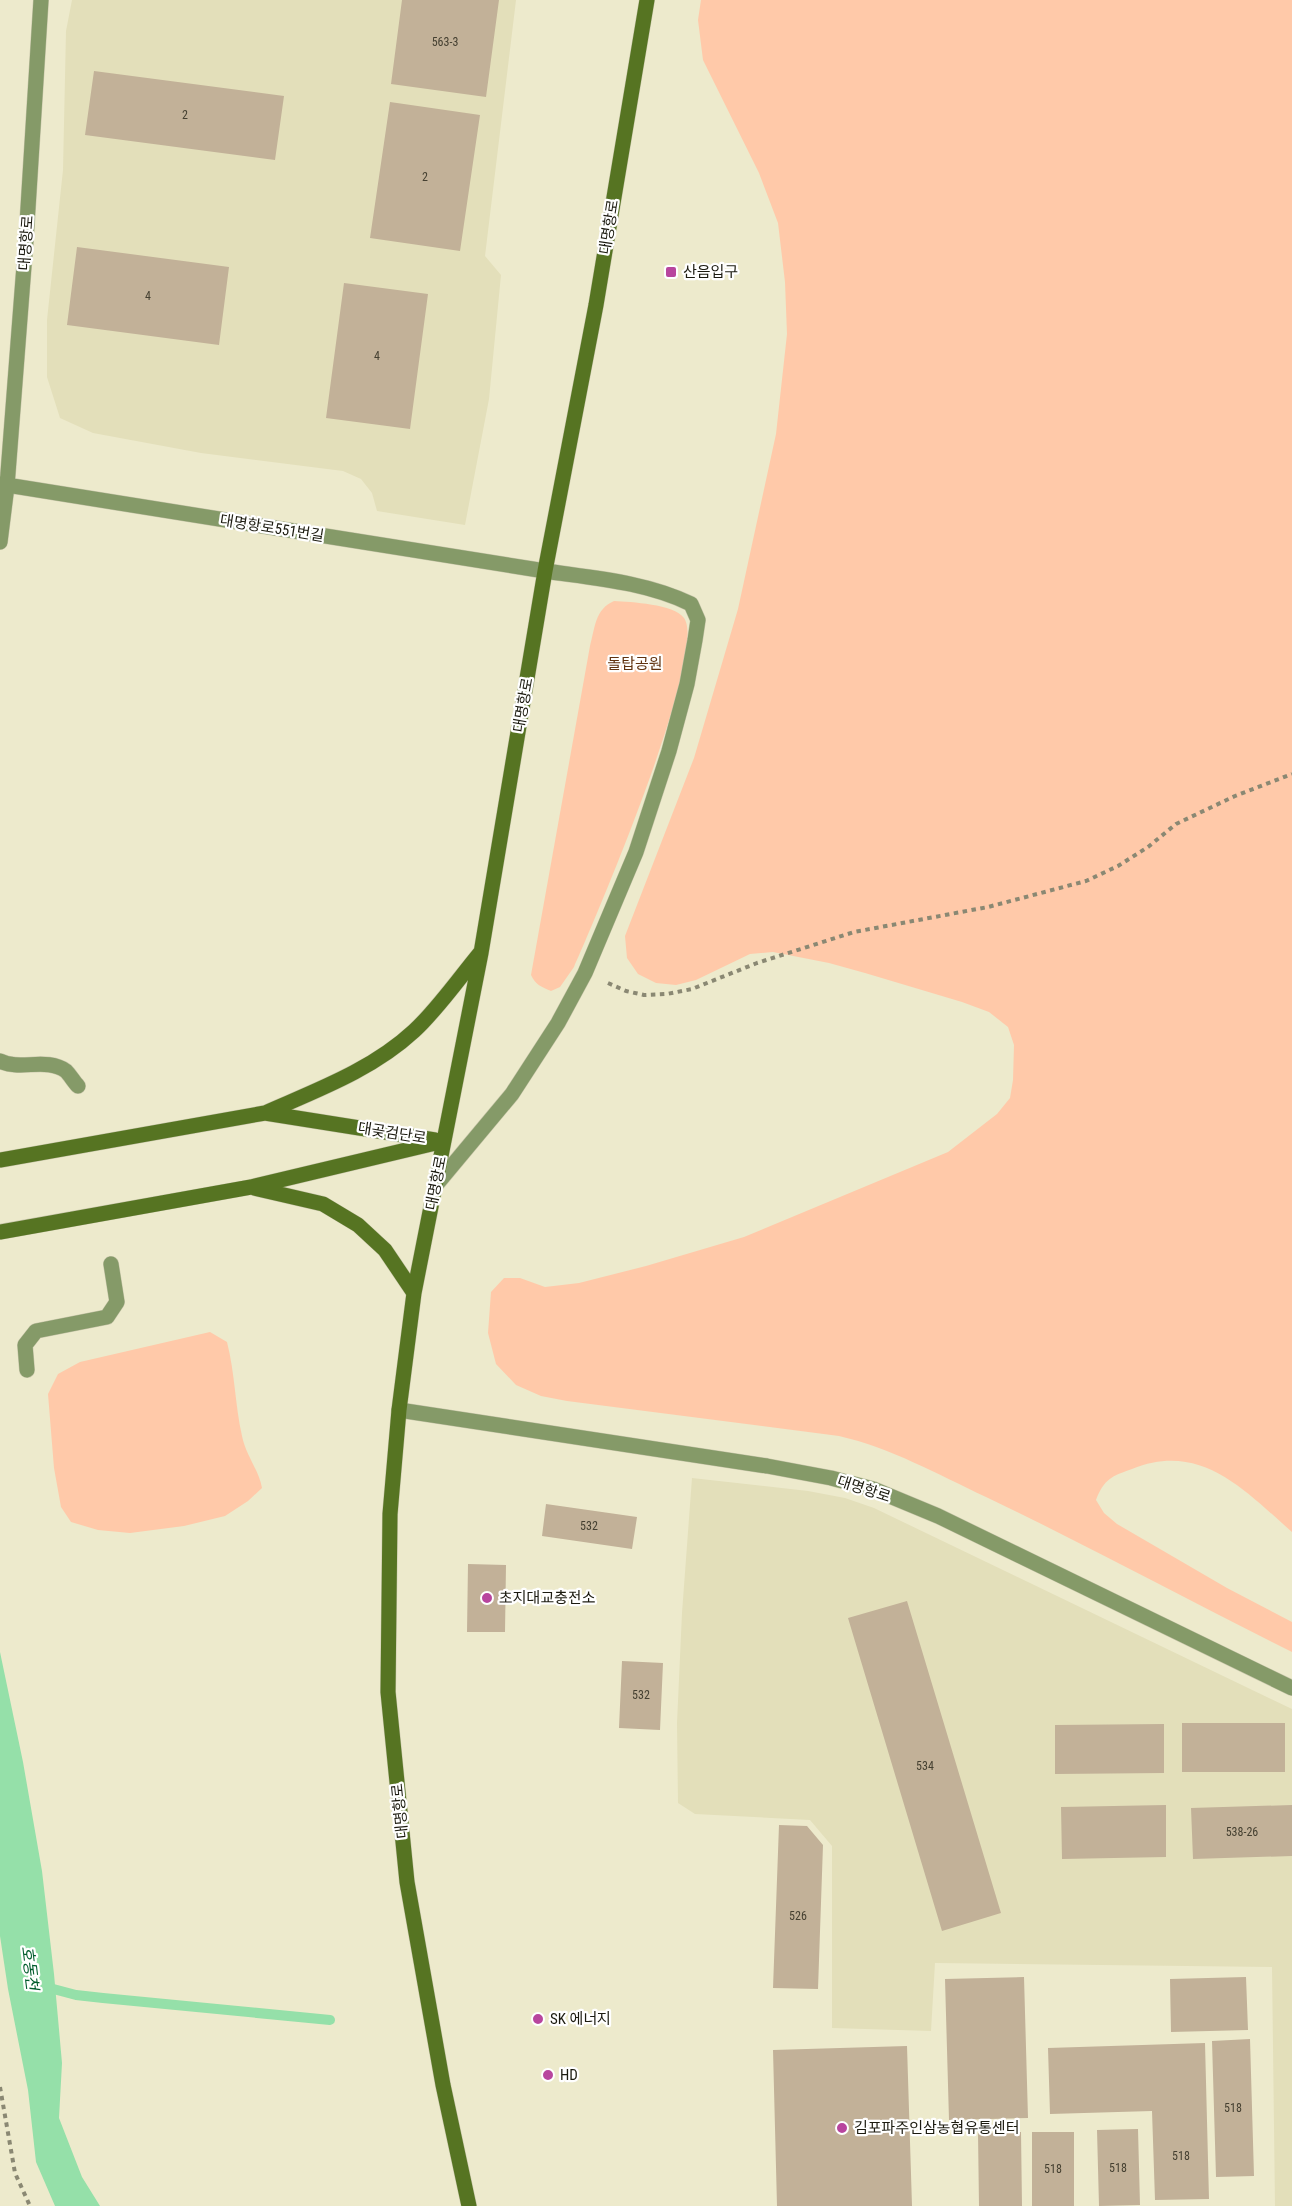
<svg xmlns="http://www.w3.org/2000/svg" width="1292" height="2206" viewBox="0 0 1292 2206" font-family="'Roboto Condensed','Noto Sans KR',sans-serif">
<style>
.built{fill:#e3dfba}
.green{fill:#ffc9a9}
.water{fill:#95e0a9}
.lines{fill:none;stroke-linecap:round;stroke-linejoin:round}
.stream{stroke:#95e0a9;stroke-width:10}
.building{fill:#c2b198}
.service-casing{stroke:#c7c5aa;stroke-width:16}
.minor-casing{stroke:#c7c5aa;stroke-width:16}
.secondary-casing{stroke:#c7c5aa;stroke-width:16}
.path{stroke:#8a8873;stroke-width:4;stroke-dasharray:4.5 4.5;stroke-linecap:butt}
.service{stroke:#859a68;stroke-width:15}
.minor{stroke:#859a68;stroke-width:15}
.secondary{stroke:#567422;stroke-width:15}
.poi-dot{fill:#b8459e;stroke:#fff;stroke-width:2}
.labels{text-anchor:middle;dominant-baseline:central;stroke-width:4.5;stroke-linejoin:round;paint-order:stroke}
.number-label{font-size:12px;fill:#454031}
.street-label{font-size:15px;fill:#1b1a0f;stroke:#fff}
.poi-label{font-size:15px;fill:#1b1a0f;stroke:#fff;text-anchor:start}
.park-label{font-size:15px;fill:#61320f;stroke:#fff}
.water-label{font-size:16px;font-style:italic;fill:#005c2c;stroke:#fff}
</style>
<rect width="100%" height="100%" fill="#edeacc"/>
<!-- built -->
<path class="built" d="M72 0H516L485 256 501 275 489 399 465 525 377 511 372 493 361 479 343 471 201 453 93 433 60 418 47 377V320L63 170 66 31Z
M692 1478 808 1491 845 1498 874 1508 1292 1709V2206H1275L1272 1967 935 1963 931 2031 832 2028V1846L810 1820 695 1814 678 1803 677 1723 682 1613Z"/>
<!-- green -->
<path class="green" d="M701 0H1292V1532C1244 1490 1201 1441 1132 1469 1112 1476 1104 1479 1096 1500L1104 1513 1117 1524 1227 1588 1292 1622V1652C1189 1601 1089 1546 986 1497 937 1474 891 1448 839 1436L567 1401 541 1396 516 1385 496 1364 488 1333 491 1292 504 1278H520L545 1287 579 1283 646 1266 744 1237 948 1152 997 1114 1010 1098 1013 1080 1014 1045 1008 1027 989 1012 962 1002 865 973 829 963 773 952 750 954 696 980 676 985 656 983 638 974 627 958 625 936 694 758 738 609 776 434 787 334 785 282 778 223 759 173 703 60 698 20Z
M614 601C631 602 674 604 684 618 709 652 595 920 574 967L560 987 551 991C541 987 535 984 531 975L590 646C595 628 595 609 614 601Z
M210 1332 227 1342C235 1373 235 1405 242 1436 246 1456 259 1470 262 1488L248 1501 225 1516 184 1526 130 1533 98 1530 71 1522 61 1507 54 1468 48 1394 58 1374 80 1362Z"/>
<!-- water -->
<path class="water" d="M0 1652 23 1762 42 1871 54 1974 62 2063 59 2118 82 2177 100 2206H55L36 2162 28 2090 8 1989 0 1936Z"/>
<g class="lines">
<!-- stream -->
<path class="stream" d="M42 1986 76 1995 103 1998 330 2020"/>
</g>
<!-- building -->
<path class="building" d="M402 0H499L486 97 391 84Z
M94 71 284 96 275 160 85 135Z
M390 102 480 115 460 251 370 238Z
M77 247 229 267 219 345 67 325Z
M344 283 428 294 410 429 326 418Z
M546 1504 637 1517 632 1549 542 1536Z
M468 1564 506 1565 505 1632H467Z
M907 1601 1001 1913 942 1931 848 1618Z
M622 1661 663 1663 660 1730 619 1728Z
M1182 1723H1285V1772H1182Z
M1164 1724V1773L1055 1774V1725Z
M1166 1805V1857L1062 1859 1061 1807Z
M1292 1805V1856L1193 1859 1191 1808Z
M779 1825 807 1826 823 1845 818 1989 773 1988Z
M1024 1977 1028 2118 949 2120 945 1979Z
M1246 1977 1248 2030 1171 2032 1170 1979Z
M1250 2039 1254 2176 1216 2177 1212 2041Z
M1205 2043 1209 2199 1155 2200 1152 2111 1050 2114 1048 2048Z
M907 2046 912 2206H777L773 2050Z
M1138 2129 1140 2205 1099 2206 1097 2130Z
M1021 2132 1022 2206H979L978 2133Z
M1032 2132H1074V2206H1032Z"/>
<g class="lines">
<defs>
<path id="service" d="M436 1185 512 1094 558 1023 585 973 636 852 669 751 687 684 695 640 698 620 691 604C646 582 593 578 545 571
M27 1370 25 1345 36 1331 107 1317 117 1302 111 1264"/>
<path id="minor" d="M0 484 545 571
M0 542 7 486 26 240 41 0
M0 1061C20 1071 47 1057 66 1071 70 1075 74 1082 78 1086
M399 1410 767 1466 831 1478 873 1489 938 1516 1292 1688"/>
<path id="secondary" d="M265 1113C317 1090 372 1070 414 1031 437 1010 460 977 480 953
M0 1160 265 1113 435 1140
M254 1188 323 1204 358 1225 385 1250 414 1293
M0 1232 251 1187 444 1141
M469 2206 443 2085 407 1882 388 1692 390 1514 399 1410 414 1293 481 953 545 571 596 305 647 0"/>
</defs>
<!-- service casing -->
<use href="#service" class="service-casing"/>
<!-- minor casing -->
<use href="#minor" class="minor-casing"/>
<!-- secondary casing -->
<use href="#secondary" class="secondary-casing"/>
<!-- path -->
<path class="path" d="M608 983 626 991 644 995 667 994 692 989 757 963 854 932 988 907 1086 881 1118 866 1148 847 1176 824 1235 796 1292 774
M0 2087 15 2173 30 2206"/>
<!-- service -->
<use href="#service" class="service"/>
<!-- minor -->
<use href="#minor" class="minor"/>
<!-- secondary -->
<use href="#secondary" class="secondary"/>
</g>
<!-- markers -->
<g class="poi-dot">
<rect x="665" y="266" width="12" height="12" rx="3"/>
<circle cx="487" cy="1598" r="6"/>
<circle cx="538" cy="2019" r="6"/>
<circle cx="548" cy="2075" r="6"/>
<circle cx="842" cy="2128" r="6"/>
</g>
<g class="labels">
<!-- number labels -->
<g class="number-label">
<text x="445" y="42">563-3</text>
<text x="185" y="115">2</text>
<text x="425" y="177">2</text>
<text x="148" y="296">4</text>
<text x="377" y="356">4</text>
<text x="589" y="1526">532</text>
<text x="641" y="1695">532</text>
<text x="925" y="1766">534</text>
<text x="1242" y="1832">538-26</text>
<text x="798" y="1916">526</text>
<text x="1233" y="2108">518</text>
<text x="1181" y="2156">518</text>
<text x="1118" y="2168">518</text>
<text x="1053" y="2169">518</text>
</g>
<!-- street labels -->
<g class="street-label">
<text transform="translate(609 227) rotate(-81)">대명항로</text>
<text transform="translate(26 243) rotate(-86)">대명항로</text>
<text transform="translate(272 528) rotate(9)">대명항로551번길</text>
<text transform="translate(523 705) rotate(-80)">대명항로</text>
<text transform="translate(392 1133) rotate(9)">대곶검단로</text>
<text transform="translate(436 1183) rotate(-79)">대명항로</text>
<text transform="translate(864 1489) rotate(18)">대명항로</text>
<text transform="translate(400 1811) rotate(-96)">대명항로</text>
</g>
<!-- poi labels -->
<g class="poi-label">
<text x="683" y="272">산음입구</text>
<text x="499" y="1598">초지대교충전소</text>
<text x="550" y="2019">SK 에너지</text>
<text x="560" y="2075">HD</text>
<text x="854" y="2128">김포파주인삼농협유통센터</text>
</g>
<!-- park labels -->
<g class="park-label">
<text x="635" y="664">돌탑공원</text>
</g>
<!-- water labels -->
<g class="water-label">
<text transform="translate(30 1968) rotate(83)">호동천</text>
</g>
</g>
</svg>
